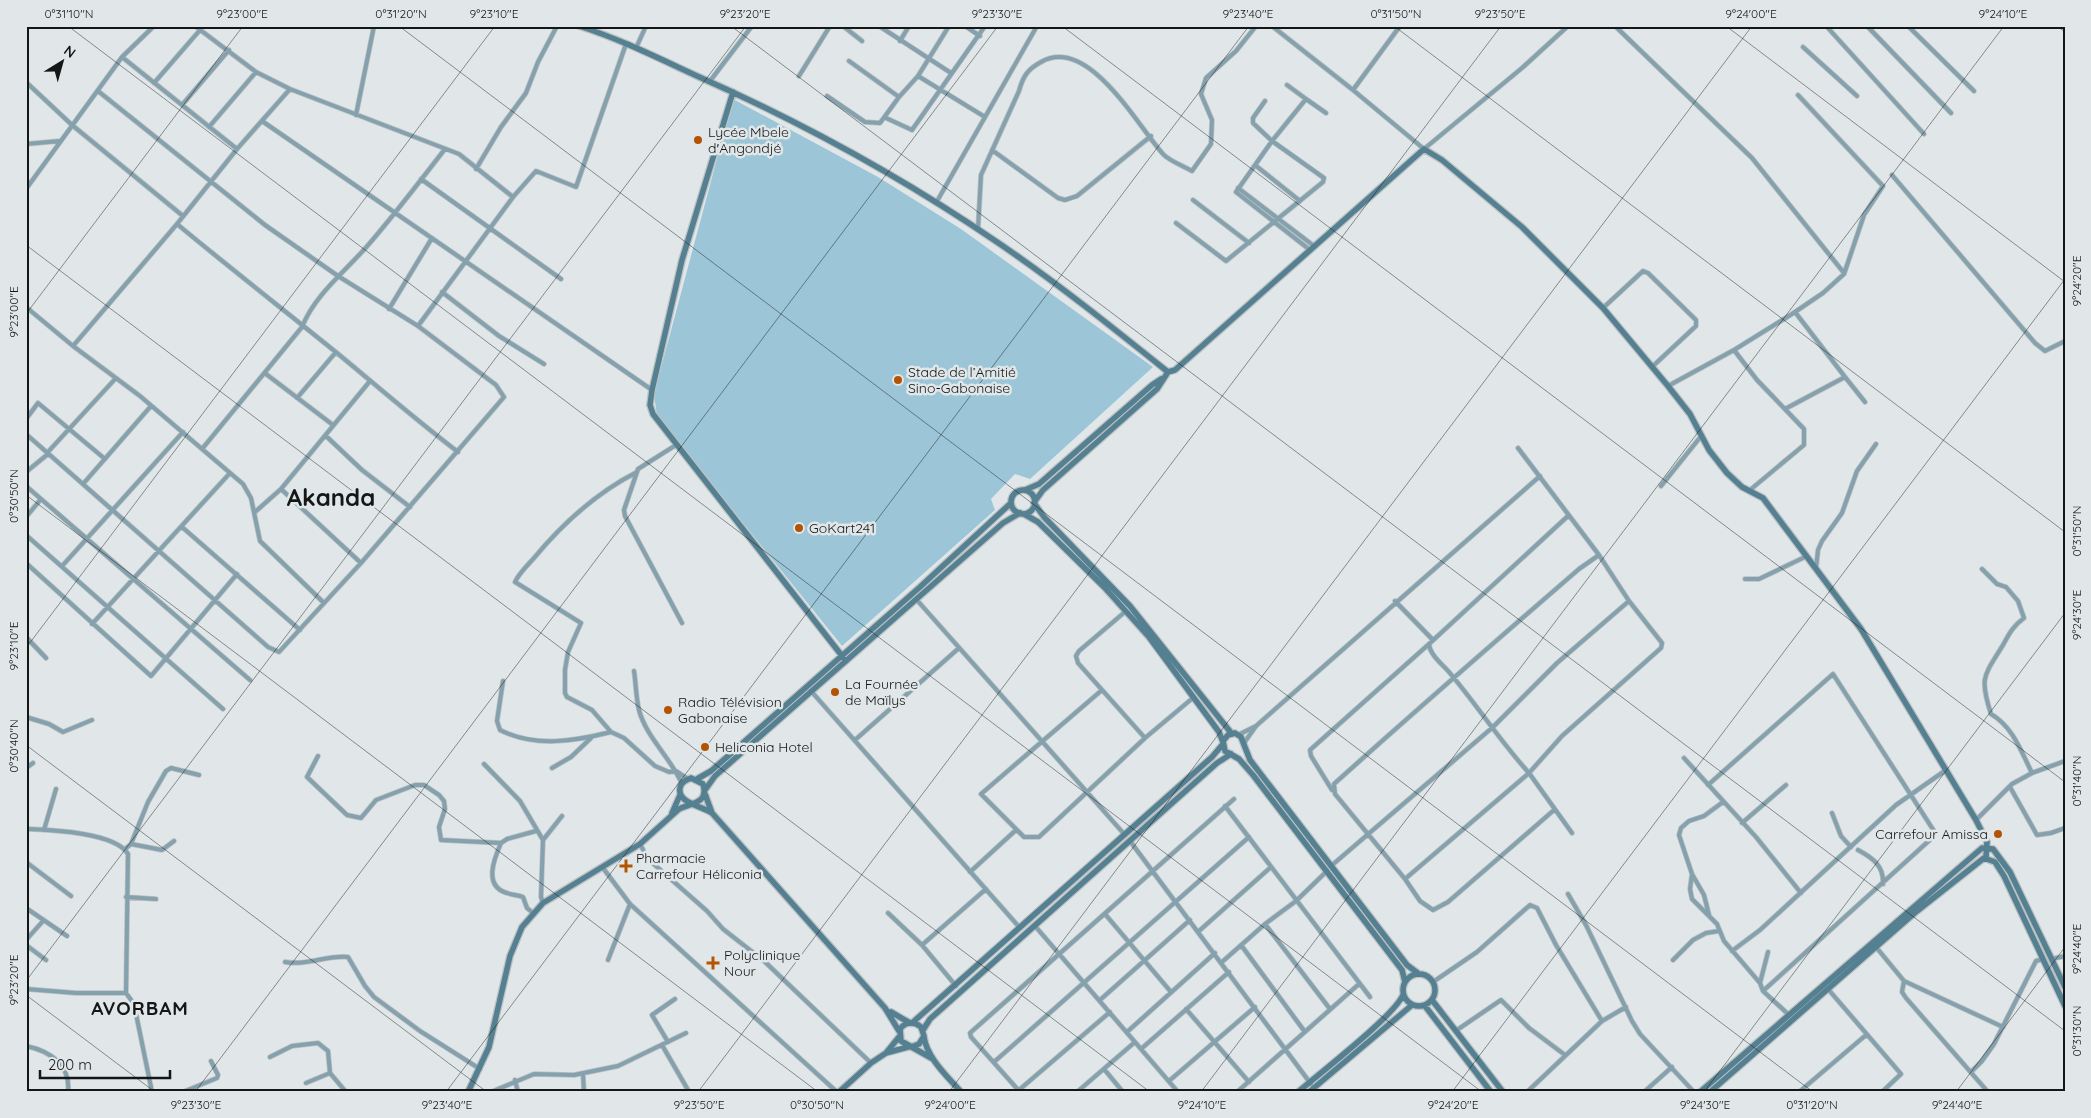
<svg xmlns="http://www.w3.org/2000/svg" width="2091" height="1118" viewBox="0 0 2091 1118" font-family="Quicksand,sans-serif">
<style>
.garden{fill:#9cc6d7}
.lines{fill:none;stroke-linecap:round;stroke-linejoin:round}
.street-casing{stroke:#bcc2c3;stroke-width:5.5}
.secondary-casing{stroke:#bcc2c3;stroke-width:8}
.street{stroke:#85a1ad;stroke-width:4}
.secondary{stroke:#558091;stroke-width:5.5}
.ticks{fill:none;stroke:#151717;stroke-width:1;stroke-opacity:0.45}
.poi-dot{fill:#b35404;stroke:#e1e7e9;stroke-width:2}
.labels{text-anchor:middle;dominant-baseline:central;stroke-width:5;stroke-linejoin:round;paint-order:stroke}
.poi-label{font-size:14px;fill:#151717;stroke:#e1e7e9;text-anchor:start}
.district-label{font-size:19px;font-weight:bold;letter-spacing:1px;fill:#151717;stroke:#e1e7e9}
.town-label{font-size:24px;font-weight:bold;fill:#151717;stroke:#e1e7e9}
.neatline{fill:none;stroke:#151717;stroke-width:2}
.ticks-label{font-size:12px;text-anchor:middle;fill:#151717}
</style>
<rect width="100%" height="100%" fill="#e1e7e9"/>
<!-- garden -->
<path class="garden" d="M733 99 878 177 961 229 1153 367 1030 479 1015 474 991 499 995 510 842 646 657 416 654 394Z"/>
<g class="lines">
<defs>
<path id="street" d="M195 26 256 72 290 89 459 154 513 197
M843 26 862 41
M879 26 951 73
M965 26 980 36
M1272 26 1353 90 1424 149 1522 68 1568 26
M1615 26 1752 158 1844 273
M1867 26 1951 113
M1908 26 1974 91
M1828 28 1924 134
M900 41 909 26
M1803 47 1857 96
M636 48 646 26
M122 57 237 149
M849 61 899 97
M799 76 830 26
M918 76 985 117
M710 81 752 26
M26 82 72 125 183 216
M154 83 200 30
M1287 85 1306 99
M290 89 237 149 177 224C230 268 284 310 337 353 377 386 416 420 458 452
M1353 90 1400 26
M827 96 865 122 880 123 899 97 918 76 949 26
M182 105 229 50
M356 115 374 26
M886 118 912 130 985 26
M262 121 652 390
M209 127 256 72
M26 144 60 141
M992 150 1058 198 1065 200 1077 196 1151 136
M1255 165 1300 201
M476 169 501 127 526 93 538 62 557 26
M1892 175 2035 343 2045 351 2065 341
M421 179 561 279
M1238 188 1314 246
M26 189 122 57 154 26
M1193 200 1249 243
M936 203 1037 26
M1176 223 1226 261 1323 182 1324 178 1272 141 1253 123V118L1265 101
M978 229 981 175 1019 91C1023 76 1028 69 1041 62 1088 35 1137 125 1163 154 1169 161 1184 166 1192 171L1211 144 1212 120 1201 94 1206 78 1236 51 1256 26
M1310 250 1236 192 1272 141 1306 99 1326 113
M442 292 499 336 544 364
M26 307 73 346 140 396 243 484 251 498 260 541 324 603
M1603 308 1643 271 1648 273 1696 320V326L1653 366
M389 309 432 238
M1795 312 1845 377
M418 326 513 197 536 171 576 187 626 44
M73 346 177 224
M1734 350 1757 380 1804 429V445L1750 490
M266 374 333 425
M1668 386 1734 350 1792 314 1823 293 1844 274 1864 215 1883 186 1798 95
M297 398 336 352
M1785 409 1845 377 1865 402
M26 419 38 403 105 459
M26 434 268 647 279 652 361 563 504 397 496 385 418 326 338 276 265 225 98 91
M326 436 362 470 410 507
M676 445 638 469 624 510 625 516 682 623
M202 449 302 327C315 294 346 271 369 244 395 214 420 181 445 149
M47 453 116 378
M26 472 48 454
M637 472C596 493 563 523 534 558 528 565 519 573 515 582L581 623 568 652 565 670V693L567 697 592 710 611 732 624 738 655 766 669 772 676 771 688 779
M83 484 151 406
M26 486 250 680
M1661 486 1702 435
M281 489 361 563
M255 512 281 489 370 381
M1569 515 1429 644C1430 655 1442 664 1449 672 1477 705 1500 741 1529 773L1405 879 1335 794 1334 784C1415 711 1497 640 1579 569L1599 555
M26 517 41 499
M182 527 300 630
M26 535 223 709
M26 563 151 676 237 574
M63 565 183 432
M1816 569 1818 550 1822 541 1842 513 1857 471 1876 444
M1982 569 1997 584 2006 587 2018 601 2024 618C2013 626 2009 634 2003 645 1984 676 1979 677 1991 714 2013 727 2021 751 2032 773
M1745 579H1759L1807 556
M916 599 1125 835
M1395 601 1433 640
M1126 611 1079 651 1076 656 1078 663 1145 738
M92 624 230 473
M26 637 46 658
M634 671C636 684 636 698 639 710 646 737 671 758 682 784
M503 681 497 721 500 730C535 748 575 741 611 732
M1102 690 981 794 1024 837H1039L1145 738 1194 697
M811 691 1020 928
M26 717 49 724 63 732 92 720
M1256 726 1540 476
M1238 735 1256 726 1244 743
M855 740 959 648
M318 756 307 777 347 815 361 818 376 800 415 785H424L439 795 444 801 445 809 439 827 441 840 501 843 507 839 536 831
M1684 758 1756 837 1801 893
M484 764 520 801 543 840
M26 768 33 763
M552 768 571 757 591 738
M1708 785 1833 674 1934 831 1932 838 1763 991
M2010 787 2037 835 2051 833 2065 828
M1332 790 1311 756 1310 750 1429 644
M1723 802 1704 816 1689 821 1681 828 1679 835 1692 874 1690 889 1692 899 1717 924 1724 941 1760 983 1763 991 1789 1015
M1225 806 1370 997
M1832 813 1841 836 1851 847
M1976 820 2012 784 2032 773 2065 761
M1742 823 1786 785
M26 829C50 830 115 832 128 854L126 993 134 1004 152 1092
M44 830 56 789
M1572 833 1529 773 1562 736 1661 648 1662 643 1629 601
M1130 841 1311 1084
M501 843C494 859 483 886 507 893 512 895 518 895 523 897L527 908 533 913
M131 844 162 850 174 841
M640 844 648 859 707 911 723 929 764 961 871 1063
M125 849 131 844 148 802 166 771 171 768 199 775
M1858 850C1873 858 1884 866 1883 884
M26 862 71 896
M1331 866 1493 727 1557 663 1629 601 1599 555 1518 448
M603 868 630 904 837 1092
M970 872 1016 830
M1692 874 1704 895 1709 915
M1405 879 1420 901 1433 910 1448 902 1554 810
M1568 894 1586 925 1632 1021 1640 1034 1694 1092
M126 897 156 899
M543 903 541 897 543 840 562 816
M26 908 67 936
M888 913 922 945
M1105 914 1171 992
M1265 924 1296 901 1327 871
M1035 926 1178 1092
M1199 931 1271 867
M26 940 43 921
M26 945 46 960
M1241 945 1305 1032
M1876 947 1904 981 2003 1027
M1732 951 1760 930 1896 805 1946 770
M2052 959 2065 956
M608 960 630 904
M1673 960 1693 940 1706 933 1719 931
M285 962C307 966 326 955 348 957L365 986 374 997 420 1031 480 1069
M1222 962 1265 924 1330 1009
M1904 981 1902 992 1906 998 1988 1092
M1433 982 1477 952 1530 905 1537 908 1556 945 1602 1021
M1760 983 1768 952
M956 986 922 945 986 889
M26 989 76 993H126
M1828 989 1901 1074 1882 1092
M1100 1000 1190 920
M1186 1009 1249 1082
M1457 1030 1501 1000 1529 1028 1565 1055
M1127 1032 1215 953
M668 1042 652 1015 675 999
M662 1045 688 1090
M26 1046C50 1051 71 1065 68 1092
M1141 1049 1229 972
M270 1057 292 1046 318 1043 328 1051 330 1073 346 1092
M994 1062 1249 837
M1104 1069 1123 1092
M1971 1072 1982 1061 1994 1044 2036 961 2043 959
M583 1074 584 1092
M515 1080 518 1092
M1169 1081 1255 1007
M306 1083 330 1073
M1019 1090 1110 1012
M183 1092 217 1078 218 1075 211 1061
M491 1092 534 1074 574 1075 618 1066 686 1033
M1020 1092 971 1037 970 1033 1234 799
M1077 1092 1135 1042
M1237 1092 1359 984
M1527 1092 1602 1021 1626 1007
M1644 1092 1672 1067
M1799 1092 1866 1035"/>
<path id="secondary" d="M579 26C620 39 658 58 697 76 801 122 903 178 997 242 1056 282 1112 327 1168 372
M733 92 682 260 652 390 650 405 653 414 846 661
M1025 490 1039 484 1152 385 1161 379
M1011 502a12 12 0 1 1 24 0a12 12 0 1 1-24 0Z
M1035 501 1043 490 1157 389 1168 372 1175 370 1424 149 1442 160 1522 227 1603 308 1668 386 1690 414 1709 450 1727 473 1742 487 1763 498 1861 629 1976 820 1987 842 1986 857
M1034 503 1044 517 1130 606 1232 734
M1024 514 1038 522 1105 588 1149 637 1219 732 1223 742
M697 779 711 771 920 587 1011 503
M705 790 715 776 1003 523 1020 513
M705 794 712 813
M672 813 680 795
M1403 990a16 16 0 1 1 32 0a16 16 0 1 1-32 0Z
M1405 982 1402 970 1253 775 1239 759 1225 751 1223 741 1228 735 1235 733 1241 737 1250 760 1407 965 1419 974
M1432 1000 1503 1092
M1425 1006 1491 1092
M891 1012 910 1023
M912 1023 1212 757 1223 744
M923 1030 930 1019 1217 763 1231 754
M924 1037C927 1058 947 1076 961 1092
M911 1047 919 1044 924 1036 921 1027C914 1021 906 1021 900 1029L901 1041 933 1059
M886 1053 899 1037
M468 1092 489 1047 510 956 522 927 543 903 640 844 679 809C692 803 709 803 703 784L691 778C686 780 681 782 680 788 677 803 702 806 712 813L885 1008 899 1031
M839 1092 871 1063 886 1053 908 1047
M1298 1092C1320 1073 1394 1016 1403 995
M1309 1092 1412 1005
M1700 1092 1982 848 1993 849 2010 872 2065 987
M1710 1092 1917 911 1984 858 1995 862 2004 876 2065 1006"/>
</defs>
<!-- street casing -->
<use href="#street" class="street-casing"/>
<!-- secondary casing -->
<use href="#secondary" class="secondary-casing"/>
<!-- street -->
<use href="#street" class="street"/>
<!-- secondary -->
<use href="#secondary" class="secondary"/>
</g>
<!-- ticks -->
<path class="ticks" d="M68 26 1482 1092M399 26 1813 1092M731 26 2065 1031M1062 26 2065 782M1394 26 2065 532M1726 26 2065 282M2057 26 2065 32M26 245 1150 1092M26 314 243 26M26 495 818 1092M26 648 495 26M26 745 487 1092M26 981 746 26M26 995 155 1092M195 1092 998 26M446 1092 1249 26M698 1092 1501 26M949 1092 1752 26M1201 1092 2004 26M1452 1092 2065 279M1704 1092 2065 613M1956 1092 2065 947"/>
<!-- markers -->
<g class="poi-dot">
<circle cx="698" cy="140" r="5"/>
<circle cx="898" cy="380" r="5"/>
<circle cx="799" cy="528" r="5"/>
<circle cx="835" cy="692" r="5"/>
<circle cx="668" cy="710" r="5"/>
<circle cx="705" cy="747" r="5"/>
<circle cx="1998" cy="834" r="5"/>
<path d="M623.5 858.5h5v5h5v5h-5v5h-5v-5h-5v-5h5z"/>
<path d="M710.5 955.5h5v5h5v5h-5v5h-5v-5h-5v-5h5z"/>
</g>
<g class="labels">
<!-- poi labels -->
<g class="poi-label">
<text x="708" y="132">Lycée Mbele<tspan x="708" dy="16">d'Angondjé</tspan></text>
<text x="908" y="372">Stade de l’Amitié<tspan x="908" dy="16">Sino-Gabonaise</tspan></text>
<text x="809" y="528">GoKart241</text>
<text x="845" y="684">La Fournée<tspan x="845" dy="16">de Maïlys</tspan></text>
<text x="678" y="702">Radio Télévision<tspan x="678" dy="16">Gabonaise</tspan></text>
<text x="715" y="747">Heliconia Hotel</text>
<text x="1988" y="834" text-anchor="end">Carrefour Amissa</text>
<text x="636" y="858">Pharmacie<tspan x="636" dy="16">Carrefour Héliconia</tspan></text>
<text x="724" y="955">Polyclinique<tspan x="724" dy="16">Nour</tspan></text>
</g>
<!-- district labels -->
<g class="district-label">
<text x="140" y="1008">AVORBAM</text>
</g>
<!-- town labels -->
<g class="town-label">
<text x="331" y="497">Akanda</text>
</g>
</g>
<!-- border -->
<rect width="2091" height="1118" fill="none" stroke="#e1e7e9" stroke-width="55"/>
<!-- north arrow -->
<g transform="translate(62 62) rotate(37)" stroke="#e1e7e9" stroke-width="4" paint-order="stroke">
<path d="M0-4L9 19L0 12L-9 19Z" fill="#151717"/>
<text y="-8" font-size="14" font-weight="bold" text-anchor="middle" fill="#151717">N</text>
</g>
<!-- scale -->
<path d="M40 1070v8h130v-8" fill="none" stroke="#151717" stroke-width="2.5"/>
<text x="48" y="1070" font-size="15" fill="#151717" stroke="#e1e7e9" stroke-width="4" paint-order="stroke">200 m</text>
<rect x="28" y="28" width="2036" height="1062" class="neatline"/>
<g class="ticks-label">
<text x="69" y="18">0°31'10"N</text>
<text x="242" y="18">9°23'00"E</text>
<text x="401" y="18">0°31'20"N</text>
<text x="494" y="18">9°23'10"E</text>
<text x="745" y="18">9°23'20"E</text>
<text x="997" y="18">9°23'30"E</text>
<text x="1248" y="18">9°23'40"E</text>
<text x="1396" y="18">0°31'50"N</text>
<text x="1500" y="18">9°23'50"E</text>
<text x="1751" y="18">9°24'00"E</text>
<text x="2003" y="18">9°24'10"E</text>
<text transform="translate(2077 281) rotate(-90)" y="4">9°24'20"E</text>
<text transform="translate(14 312) rotate(-90)" y="4">9°23'00"E</text>
<text transform="translate(14 496) rotate(-90)" y="4">0°30'50"N</text>
<text transform="translate(2077 531) rotate(-90)" y="4">0°31'50"N</text>
<text transform="translate(2077 615) rotate(-90)" y="4">9°24'30"E</text>
<text transform="translate(14 646) rotate(-90)" y="4">9°23'10"E</text>
<text transform="translate(14 746) rotate(-90)" y="4">0°30'40"N</text>
<text transform="translate(2077 781) rotate(-90)" y="4">0°31'40"N</text>
<text transform="translate(2077 949) rotate(-90)" y="4">9°24'40"E</text>
<text transform="translate(14 980) rotate(-90)" y="4">9°23'20"E</text>
<text transform="translate(2077 1031) rotate(-90)" y="4">0°31'30"N</text>
<text x="196" y="1109">9°23'30"E</text>
<text x="447" y="1109">9°23'40"E</text>
<text x="699" y="1109">9°23'50"E</text>
<text x="817" y="1109">0°30'50"N</text>
<text x="950" y="1109">9°24'00"E</text>
<text x="1202" y="1109">9°24'10"E</text>
<text x="1453" y="1109">9°24'20"E</text>
<text x="1705" y="1109">9°24'30"E</text>
<text x="1812" y="1109">0°31'20"N</text>
<text x="1957" y="1109">9°24'40"E</text>
</g>
</svg>
